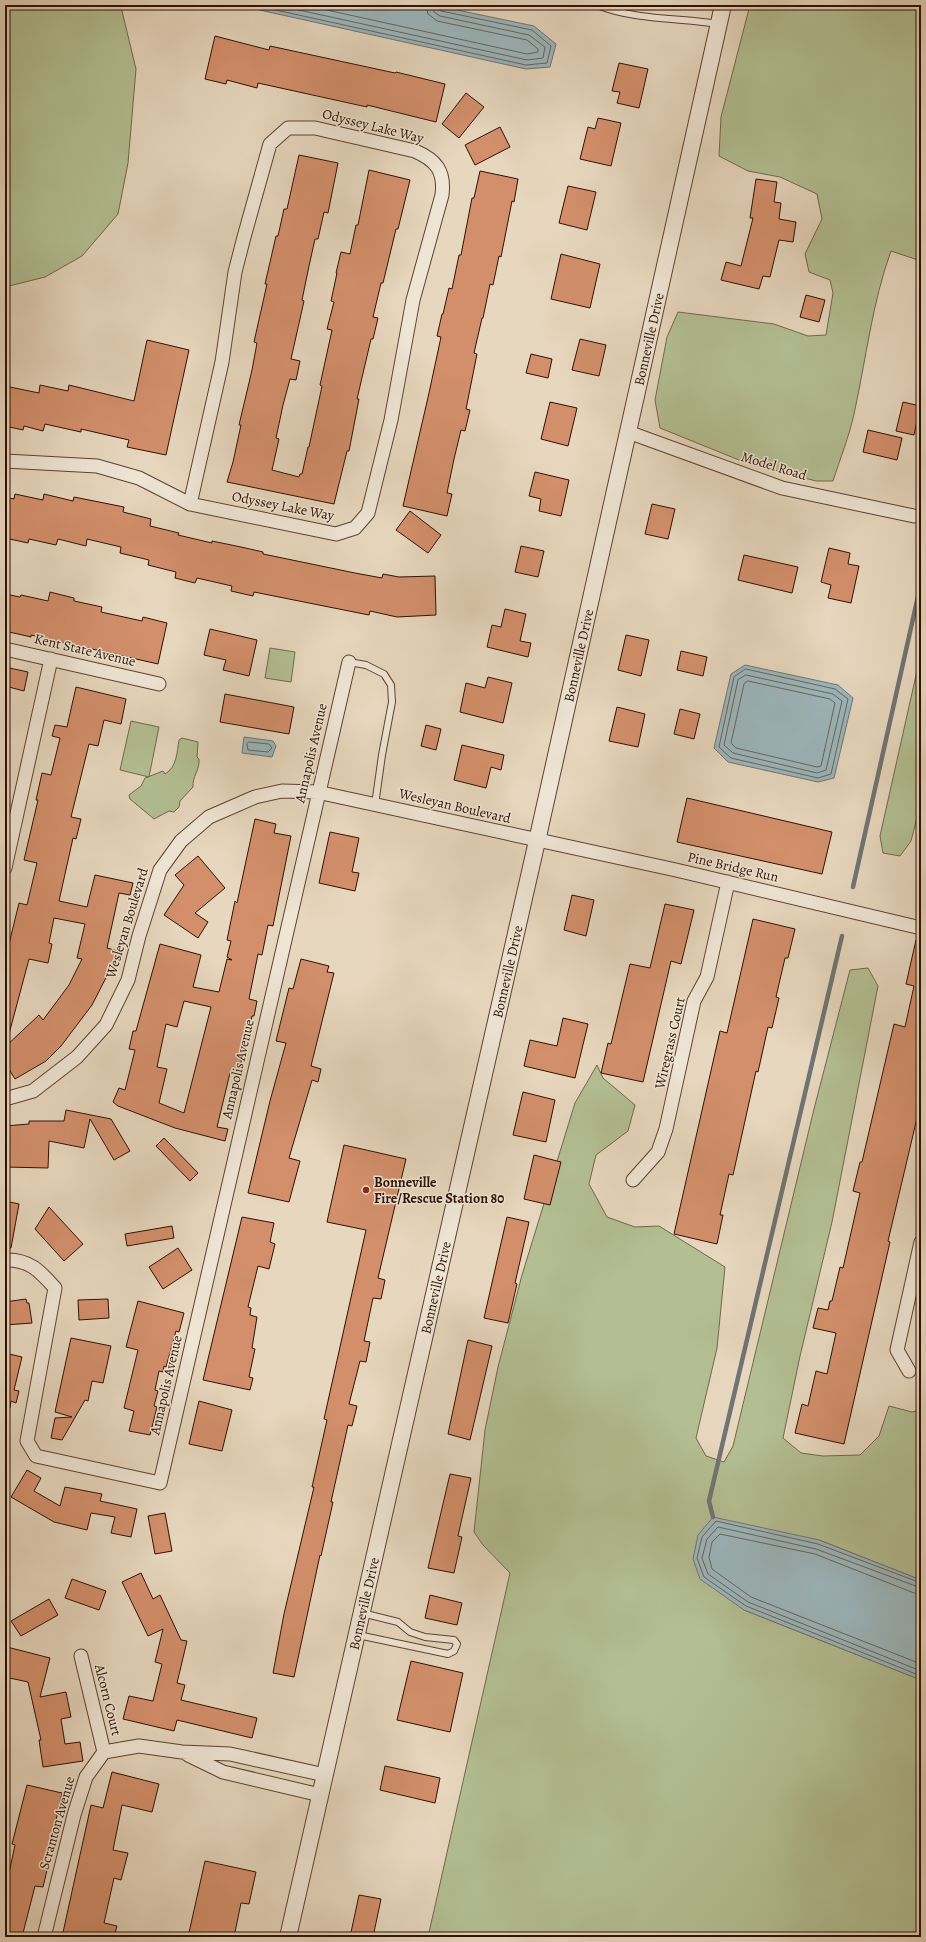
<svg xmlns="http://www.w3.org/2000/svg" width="926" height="1942" viewBox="0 0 926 1942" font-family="Alegreya,serif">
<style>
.green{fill:#b3bf93;stroke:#71684a}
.water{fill:#9cb7bd;stroke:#707472}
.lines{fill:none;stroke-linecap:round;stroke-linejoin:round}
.shore{stroke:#666460;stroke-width:1}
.stream{stroke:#707472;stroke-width:4.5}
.building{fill:#d38f6c;stroke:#2f1002;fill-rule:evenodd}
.service-casing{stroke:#5d4231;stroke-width:8}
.minor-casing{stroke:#5d4231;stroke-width:15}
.tertiary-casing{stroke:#5d4231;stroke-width:18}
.service{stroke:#efe5d5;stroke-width:6}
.minor{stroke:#efe5d5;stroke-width:13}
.tertiary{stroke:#efe5d5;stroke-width:16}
.poi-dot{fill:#8f2418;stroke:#efe5d5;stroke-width:1.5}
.labels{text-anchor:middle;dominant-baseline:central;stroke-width:3;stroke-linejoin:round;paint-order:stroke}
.street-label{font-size:14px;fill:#2f1002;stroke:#efe5d5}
.poi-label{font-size:14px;font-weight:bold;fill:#2f1002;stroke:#efe5d5;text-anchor:start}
</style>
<rect width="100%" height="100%" fill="#e7d7be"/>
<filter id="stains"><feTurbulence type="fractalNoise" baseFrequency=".005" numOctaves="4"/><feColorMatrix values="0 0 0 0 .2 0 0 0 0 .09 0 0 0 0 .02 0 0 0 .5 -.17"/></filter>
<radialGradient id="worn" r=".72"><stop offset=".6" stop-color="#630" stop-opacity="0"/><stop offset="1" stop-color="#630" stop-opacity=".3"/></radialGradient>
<!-- green -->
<path class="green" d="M5 5H119L122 11 136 69 128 163 118 214 82 256 45 277 5 287Z
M750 5H921V261L891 251C872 303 866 360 854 414 849 437 840 459 833 481H816L744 462 660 428 655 400 667 337 678 312 774 324 808 336 826 335 833 293 830 280 809 272 805 254 822 219 817 194 780 177 748 171 719 156 721 117Z
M270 648 295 652 291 682 265 678Z
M921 653V802L911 841 900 856 883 853 880 836Z
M131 721 159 727 149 777 120 770Z
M182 738 198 742 197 757 199 759C200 770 192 777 193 787L180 801 179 807 174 812 169 811 154 819 130 799 129 795 141 786 145 778 163 771 165 774C177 767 177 752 179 740Z
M868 968 878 986 832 1222 800 1356 783 1438 801 1453 823 1456 860 1455 879 1436 889 1406 912 1412 921 1410V1580L819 1540 744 1610 921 1680V1937H428L510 1573 483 1545 474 1532 485 1430 498 1367 522 1275 575 1103 597 1065 603 1078 635 1105 628 1131 596 1155 589 1184 607 1217 635 1227 659 1226 725 1267 717 1348 696 1438 706 1456 724 1462 733 1446 814 1109 850 970Z"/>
<!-- water -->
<path class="water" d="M237 5H433L534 26 556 44 550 67 526 69Z
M745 665 838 685 853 698 834 778 818 782 728 762 714 748 731 674Z
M244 737 273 741 276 746 272 757 242 753Z
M713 1517 819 1540 921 1580V1680L744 1610 700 1579 693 1559 698 1535Z"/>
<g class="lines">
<!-- shore -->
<path class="shore" d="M253 5 526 65 547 63 551 46 532 30 441 11 438 9 437 5
M276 5 527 60 543 58 545 47 529 35 440 16 434 12 432 5
M304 5 527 54 538 52V49L527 40 437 21 428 14 426 5
M746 669 835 689 848 699 831 774 818 778 731 758 719 747 734 677Z
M746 675 833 694 842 701 826 770 817 773 733 753 724 745 738 680Z
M748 681 830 699 835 703 821 766 817 767 736 748 731 743 744 684Z
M249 742 269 744 272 748 268 752 248 750 247 744Z
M921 1583 818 1544 716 1521 702 1537 697 1558 704 1577 746 1606 921 1676
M921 1588 816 1549 718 1527 707 1539 702 1558 708 1574 748 1602 921 1671
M921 1594 914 1593 815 1554 720 1534 712 1542 709 1557 712 1569 751 1597 921 1664"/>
<!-- stream -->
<path class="stream" d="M853 887 921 583
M713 1517 709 1501 842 936"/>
</g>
<!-- building -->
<path class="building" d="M215 36 269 50 270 46 395 73 396 72 445 84 436 122 367 105V107L258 83 257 88 227 80 226 84 205 79Z
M619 63 648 69 639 108 617 103 620 92 612 91Z
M466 93 484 107 459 138 442 124Z
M598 118 621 123 611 166 580 159 588 127 595 129Z
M500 127 510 147 475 165 465 145Z
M299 155 338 163 328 213 324 212 318 239H315L309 266 302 300 304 301 291 359 300 361 296 380 290 379 283 405 276 438 279 439 272 470 299 477 300 474H302L308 447H309L322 386 320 385 332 330 327 329 334 302 331 301 337 273H336L341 252 350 254 356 225H358L369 170 410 180 398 229H396L383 283H381L373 317 378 318 373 339H371L357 399H359L349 451H347L334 504 227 482 233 462 241 425H239L252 370 257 343 254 342 267 284H265L276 236H278L284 209H287Z
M480 171 518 179 514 202 512 201 501 257 499 256 493 285 490 284 483 318H482L474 353 477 354 466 409 470 410 465 431 461 430 454 459 447 493 452 494 447 516 403 506 429 393 441 337 437 336 442 314H443L449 288 452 289 459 255H461L472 198H474Z
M756 179 777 182 774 202 781 203 779 219 796 222 793 242 779 240 770 277 763 276 759 289 721 280 726 262 741 266 753 218H750Z
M568 186 596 192 587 230 559 223Z
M561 254 600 264 590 308 551 299Z
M806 295 825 300 819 322 800 317Z
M580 339 606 345 599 376 572 370Z
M147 340 189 350 166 455 127 447 129 440 81 429V432L45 424 43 431 24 426 23 430 5 426V407L10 387 39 393 40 385 68 391 69 385 134 401Z
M531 354 552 359 548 378 526 373Z
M550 402 577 408 568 446 541 439Z
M903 402 920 406 914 435 896 431Z
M868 430 902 438 897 460 863 452Z
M535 472 569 480 561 516 539 511 541 499 529 496Z
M15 494 43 500 44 494 73 501 74 497 124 507 123 512 151 519 150 526 179 533 178 535 212 543V541L241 547 263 552V554L355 573 382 578 383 574 399 577 435 576 436 615 397 617 370 611 369 615 254 592 253 596 231 591 232 586 197 578 195 583 175 578 176 572 148 565 149 560 120 553 121 547 87 539 86 546 58 539 56 545 29 539 28 543 5 538V497L14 499Z
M652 504 675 509 668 539 645 534Z
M410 511 441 535 428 553 396 530Z
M521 546 544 551 538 577 515 572Z
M829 548 850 553 848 564 859 566 851 603 828 598 831 585 821 582Z
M744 555 798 567 792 593 738 580Z
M50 592 74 598V601L102 607 101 612 142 621 143 617 167 623 158 664 31 635V637L5 631V594L20 597 21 595 48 601Z
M505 609 526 614 520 641 531 643 528 657 487 647 492 625 501 627Z
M210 629 257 640 249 676 223 670 226 660 204 655Z
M626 635 649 640 641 676 618 670Z
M681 651 707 657 703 676 677 670Z
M5 667 28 672 24 691 5 686Z
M488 677 512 683 503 723 460 712 466 683 485 688Z
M76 687 126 699 121 724 104 720 98 746 89 744 71 817 81 819 76 839 73 838 59 901 87 907 95 875 133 883 130 895 119 893 107 948 118 951 115 967 112 966 92 1005 61 1046 46 1061 15 1079 5 1063V1047L39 1015 43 1020 69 985 82 959 77 958 85 924 54 918 49 943 52 944 48 963 29 959 9 1034 5 1033V943L9 944 19 903 27 905 37 863 24 860 38 800H36L42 773 51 775 60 738 52 736 55 725 67 727Z
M225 694 294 707 289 734 220 722Z
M617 707 645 714 638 747 609 741Z
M680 709 700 714 694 739 674 734Z
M426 725 441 729 436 750 421 746Z
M462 745 504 755 501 770 491 767 486 788 454 780Z
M687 798 832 832 822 874 677 842Z
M255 819 276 824 274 833 291 836 273 926 268 925 262 955 258 954 249 999 257 1001 254 1016H252L238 1075 230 1073 217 1127 228 1129 225 1141 175 1128 118 1106 113 1102 119 1088 125 1090 135 1050 129 1049 133 1031H136L160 944 201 955 193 987 219 992 227 959 232 960 227 957 231 941 227 940 235 901 237 903ZM184 1001 211 1007 184 1113 159 1103 167 1069 157 1067 166 1024 177 1027Z
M330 832 359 838 352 872 359 873 355 891 319 883Z
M198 856 225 888 195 913 208 922 198 938 164 915 184 885 175 875Z
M572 895 594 900 586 936 564 930Z
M665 904 694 910 681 964 671 961 643 1082 601 1073 608 1043 611 1044 630 964 650 968Z
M753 919 795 929 788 958H785L776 997 779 998 772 1028 768 1027 758 1072 756 1071 733 1175 729 1174 720 1215H723L717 1244 674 1234 720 1031 727 1033Z
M916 940H921V1101L888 1241 890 1242 882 1277 844 1444 795 1433 802 1404 808 1406 816 1371 827 1374 836 1333 813 1328 818 1308 828 1310 830 1301H832L840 1267 843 1268 860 1193 853 1191 860 1162H862L894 1024 905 1027 914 986 906 984Z
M301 959 329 966 327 972 334 973 311 1066 321 1069 318 1082 312 1080 289 1158 300 1161 289 1202 248 1193 270 1101 286 1043 276 1041 289 988 293 989Z
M563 1018 588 1024 575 1078 524 1066 530 1040 557 1046Z
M523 1092 555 1100 546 1142 513 1135Z
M66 1110 111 1119 130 1151 114 1160 90 1119 84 1148 49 1141 48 1168 5 1167V1126L29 1124V1121H64Z
M164 1138 198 1173 190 1181 156 1146Z
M344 1145 406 1159 378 1278 385 1280 381 1299 373 1298 364 1341 370 1342 366 1362 360 1361 349 1404 357 1406 352 1426 348 1425 331 1502H333L321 1556 320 1555 294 1677 273 1673 284 1614 314 1487H312L327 1420 324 1419 366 1230 327 1222Z
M534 1155 561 1162 550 1205 524 1199Z
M5 1201 19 1204 11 1248 5 1247Z
M49 1207 83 1244 64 1261 35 1229Z
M242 1217 274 1223 270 1242 275 1244 269 1269 258 1266 248 1307 251 1308 250 1315 257 1317 252 1348 255 1349 249 1377 253 1378 250 1390 203 1380Z
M507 1217 529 1222 515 1283 517 1284 508 1323 484 1318Z
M172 1226 174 1238 127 1246 125 1234Z
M178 1248 192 1270 163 1289 149 1267Z
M26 1299 27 1303H29L32 1323 5 1325V1302Z
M108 1299 109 1318 79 1320 78 1300Z
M138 1301 184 1313 179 1332 176 1331 166 1367 164 1366 163 1372 159 1371 155 1390 158 1391 154 1406 157 1407 150 1435 129 1431 134 1411 124 1408 138 1350 126 1347Z
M71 1338 111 1346 103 1383 92 1381 88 1401 85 1400 62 1440 51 1438 55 1418 72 1417 55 1412Z
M468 1340 492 1346 470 1440 448 1434Z
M5 1353 22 1357 14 1390 19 1391 16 1403 11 1401 10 1408 5 1407Z
M199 1401 232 1410 222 1451 189 1444Z
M27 1470 41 1478 34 1491 60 1506 65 1487 102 1494 100 1501 137 1509 131 1537 111 1533 115 1517 91 1513 87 1530 54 1522 11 1497Z
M450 1474 471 1478 458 1536 462 1537 454 1573 428 1568Z
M165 1513 172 1551 155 1554 148 1516Z
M141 1573 153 1599 160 1595 181 1640 187 1641 177 1683 185 1685 181 1700 257 1718 252 1738 177 1720 174 1731 123 1719 129 1696 153 1701 162 1664 155 1662 163 1629 148 1636 122 1582Z
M72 1579 106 1591 99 1610 65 1598Z
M430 1595 462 1603 457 1625 425 1618Z
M49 1599 58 1615 21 1636 11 1621Z
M7 1647 50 1658 40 1697 66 1692 71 1717 61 1719 65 1744 80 1742 83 1761 43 1767 39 1740H41L28 1682 5 1677V1656Z
M411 1661 463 1673 450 1732 397 1720Z
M385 1766 440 1778 435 1803 380 1790Z
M112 1772 159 1784 152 1812 122 1805 113 1850 128 1853 121 1880 114 1878 104 1923 117 1926 114 1937H62L91 1805 103 1808Z
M27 1785 62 1793 46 1866H48L43 1887 35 1886 22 1937H5V1892L15 1845 12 1844Z
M205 1861 256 1872 249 1904 241 1903 234 1937H188Z
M359 1895 381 1899 373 1937H350Z"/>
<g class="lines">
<defs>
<path id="service" d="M597 5C634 20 679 18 719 24
M349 662 366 665 384 674 391 685 392 702 382 755 375 805
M358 1635 448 1654 454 1651 457 1644 454 1640 425 1637 410 1632 398 1622 362 1613"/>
<path id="minor" d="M628 432 782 488 914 516
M5 461 97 466 139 478 190 504 336 534 355 528 368 513 391 420 413 300 442 195C445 171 436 160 415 151L315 128H288L270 144 244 237 235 272 222 362 190 504
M5 649 159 684
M5 868 51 659
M5 1099 33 1091 77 1057 106 1025 128 980 139 936 160 870 181 841 209 817 255 797 282 791 317 792 676 870 921 928
M633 1180 658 1152 666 1129 694 1001 707 977 728 882
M5 1260C29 1259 40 1271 55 1288L27 1441 36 1456 160 1483 349 662
M909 1371 897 1350 921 1242
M81 1656 104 1752
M188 1755 223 1772 320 1795
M44 1937 74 1815 86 1777 104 1752 139 1746 182 1752 230 1754 325 1775"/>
<g id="tertiary">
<path id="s1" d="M288 1937 537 841 723 5"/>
</g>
</defs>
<!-- service casing -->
<use href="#service" class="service-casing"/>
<!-- minor casing -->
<use href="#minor" class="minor-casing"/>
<!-- tertiary casing -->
<use href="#tertiary" class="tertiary-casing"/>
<!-- service -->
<use href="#service" class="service"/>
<!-- minor -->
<use href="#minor" class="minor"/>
<!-- tertiary -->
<use href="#tertiary" class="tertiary"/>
</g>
<!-- markers -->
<circle class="poi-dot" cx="366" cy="1190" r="4"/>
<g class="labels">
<!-- street labels -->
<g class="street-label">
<text transform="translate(373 126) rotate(14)">Odyssey Lake Way</text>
<text stroke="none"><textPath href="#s1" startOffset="1638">Bonneville Drive</textPath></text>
<text transform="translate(774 466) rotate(17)">Model Road</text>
<text transform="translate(283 506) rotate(11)">Odyssey Lake Way</text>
<text transform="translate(85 650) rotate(13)">Kent State Avenue</text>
<text stroke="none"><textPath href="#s1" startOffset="1314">Bonneville Drive</textPath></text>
<text transform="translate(311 753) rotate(-77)">Annapolis Avenue</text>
<text transform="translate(455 806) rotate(13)">Wesleyan Boulevard</text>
<text transform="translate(733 867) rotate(13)">Pine Bridge Run</text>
<text transform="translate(127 923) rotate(-73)">Wesleyan Boulevard</text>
<text stroke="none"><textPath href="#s1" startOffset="990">Bonneville Drive</textPath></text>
<text transform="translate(670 1043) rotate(-77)">Wiregrass Court</text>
<text transform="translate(238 1069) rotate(-77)">Annapolis Avenue</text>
<text stroke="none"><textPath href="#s1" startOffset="666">Bonneville Drive</textPath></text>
<text transform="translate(166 1385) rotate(-77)">Annapolis Avenue</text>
<text stroke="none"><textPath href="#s1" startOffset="342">Bonneville Drive</textPath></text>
<text transform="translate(108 1700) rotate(76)">Alcorn Court</text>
<text transform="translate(57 1823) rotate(-74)">Scranton Avenue</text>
</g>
<!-- poi labels -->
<g class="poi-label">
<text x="374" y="1182">Bonneville<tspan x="374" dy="16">Fire/Rescue Station 80</tspan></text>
</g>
</g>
<!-- margin -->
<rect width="926" height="1942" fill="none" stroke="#e7d7be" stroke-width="20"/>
<rect x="6" y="6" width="914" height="1930" fill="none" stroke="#2f1002" stroke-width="2"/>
<rect x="10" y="10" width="906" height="1922" fill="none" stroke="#2f1002"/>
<rect width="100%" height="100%" filter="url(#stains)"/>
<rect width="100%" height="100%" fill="url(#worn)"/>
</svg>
